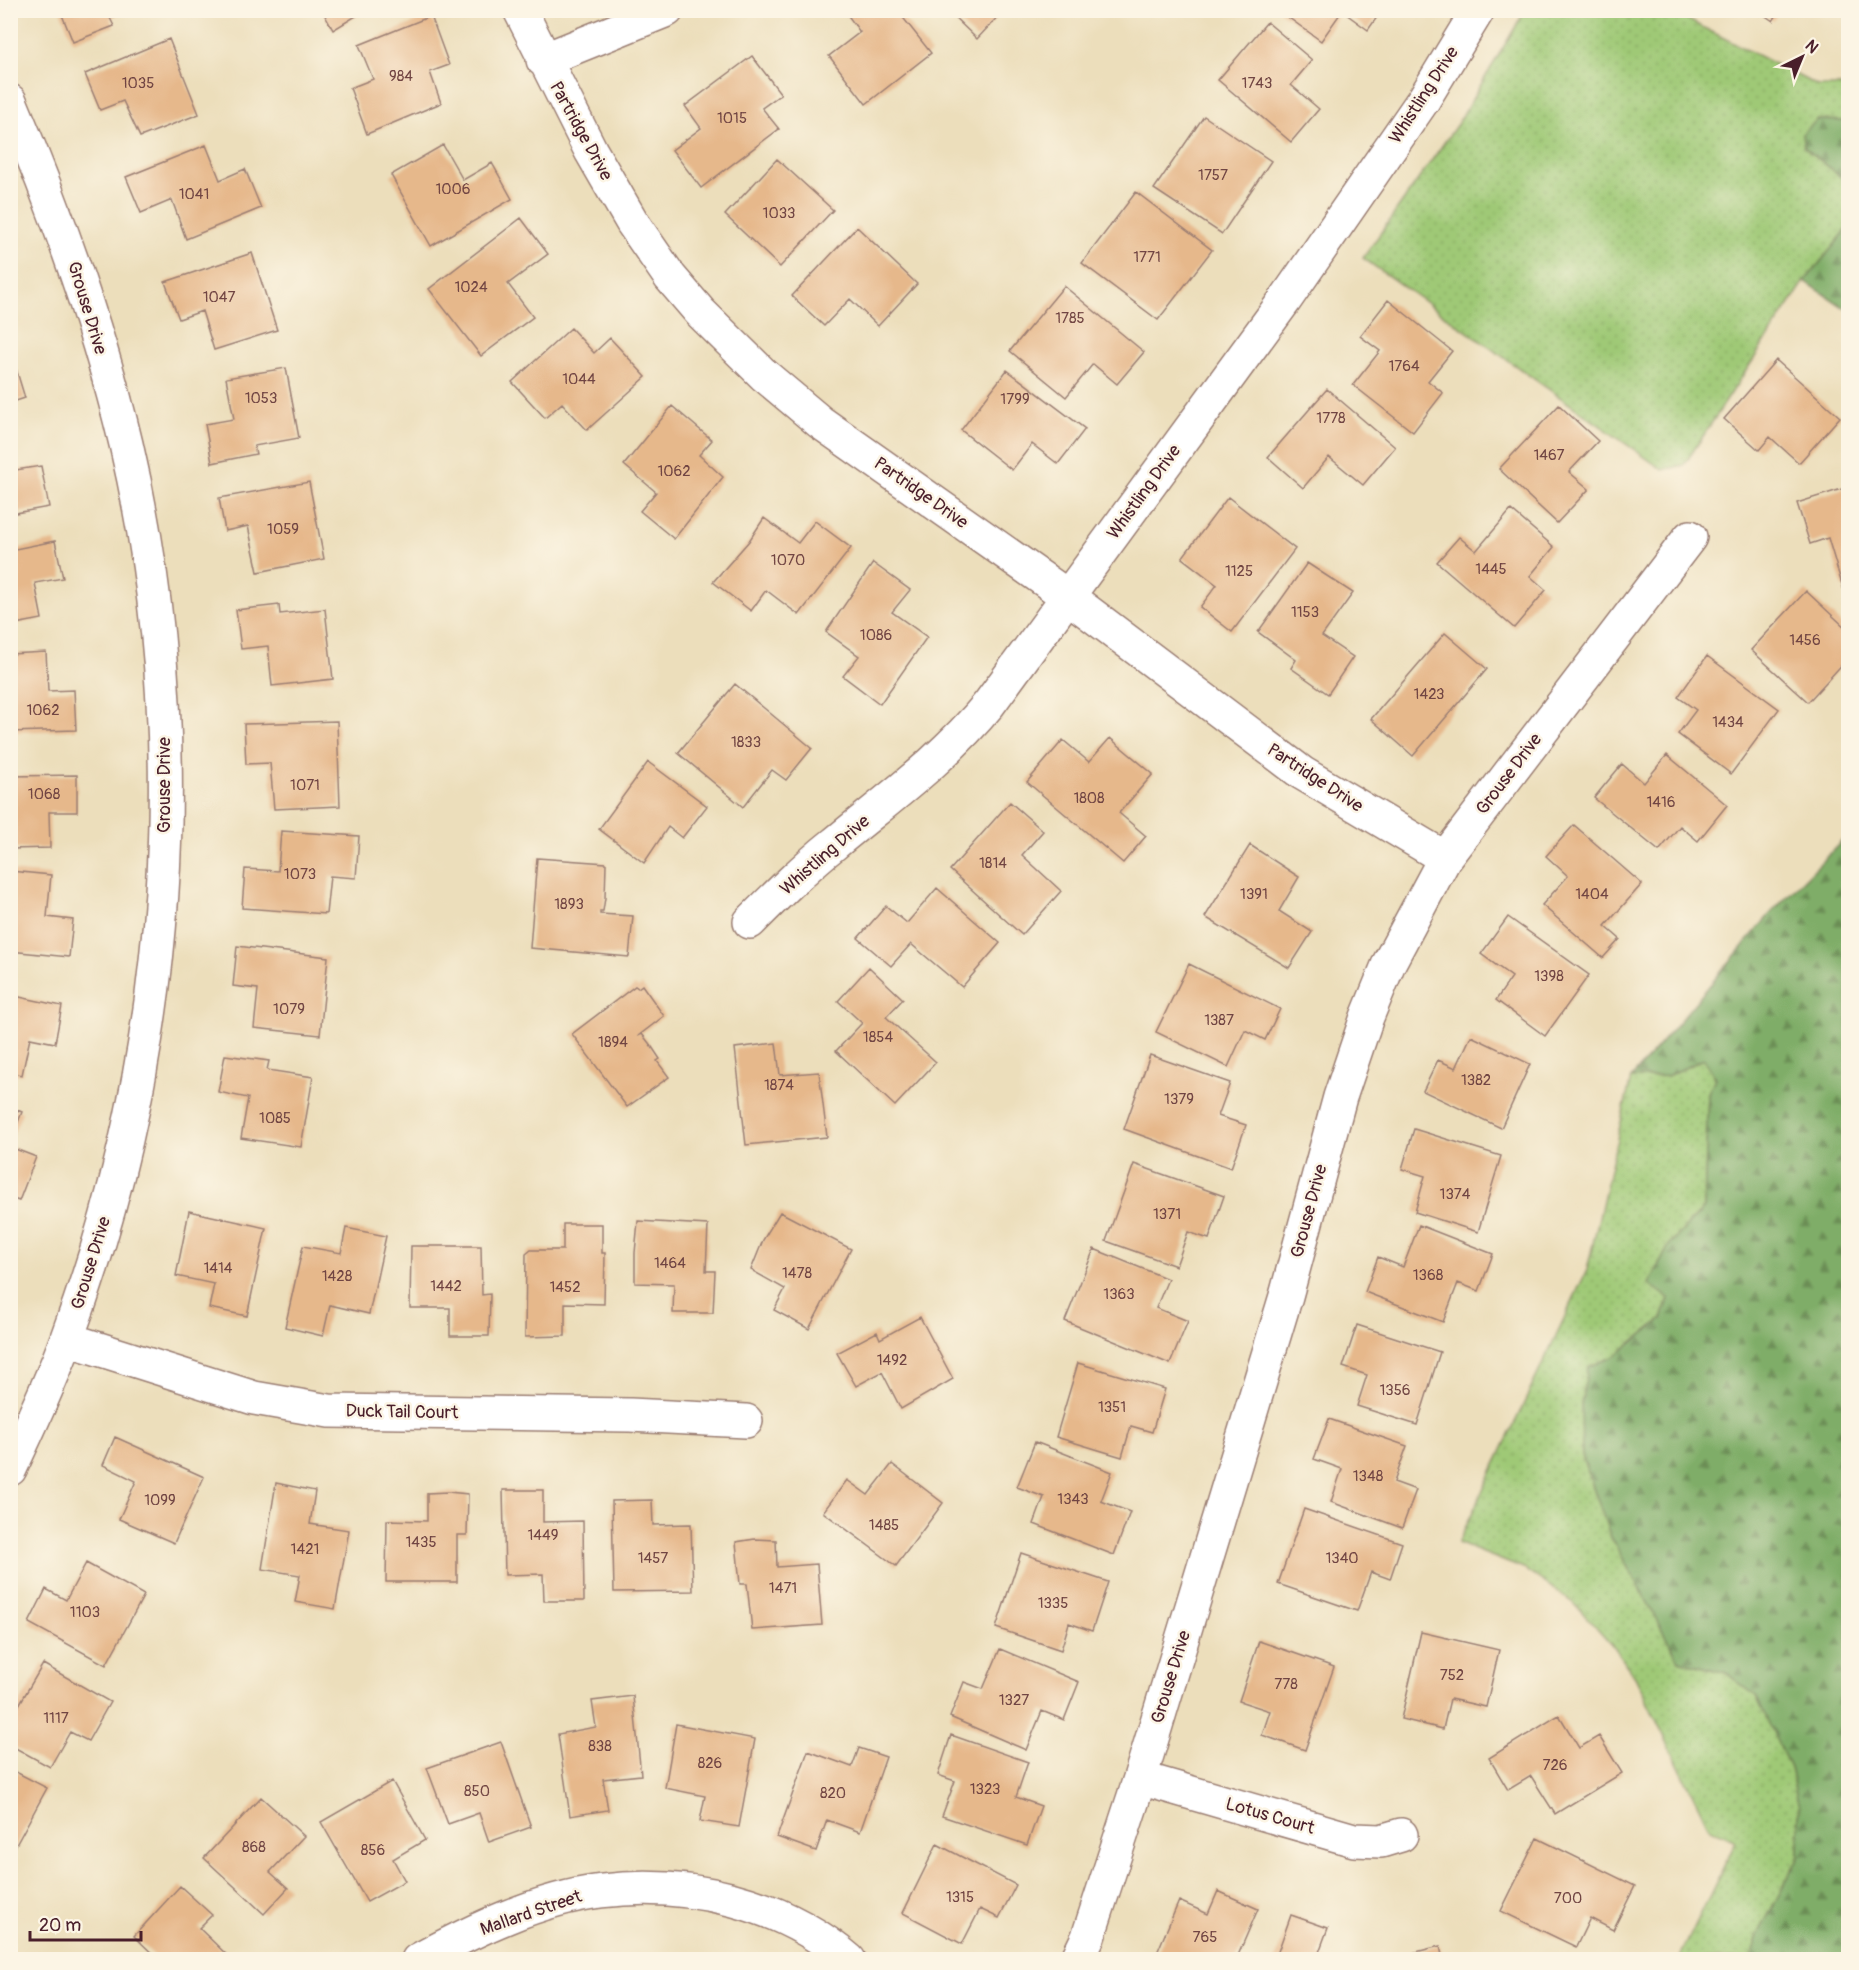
<svg xmlns="http://www.w3.org/2000/svg" width="1859" height="1970" viewBox="0 0 1859 1970" font-family="Pangolin,sans-serif">
<style>
.grass{fill:url(#grass-dots);stroke:#747450;stroke-width:1.5}
.forest{fill:url(#forest-firs);stroke:#646649;stroke-width:1.5}
.building{fill:#e6b88b}
.lines{fill:none;stroke-linecap:round;stroke-linejoin:round}
.minor-casing{stroke:#9b7e73;stroke-width:36}
.minor{stroke:#fff;stroke-width:33}
.labels{text-anchor:middle;dominant-baseline:central;stroke-width:5;stroke-linejoin:round;paint-order:stroke}
.number-label{font-size:15px;fill:#714543}
.street-label{font-size:18px;fill:#4a1f2b;stroke:#fcf5e5}
</style>
<defs>
<pattern id="grass-dots" width="8" height="8" patternUnits="userSpaceOnUse" patternTransform="scale(1.5)"><rect width="8" height="8" fill="#9fc976"/><path d="M2 2h.1M6 6h.1" fill="none" stroke="#8aac66" stroke-width="1.8" stroke-linecap="round"/></pattern>
<pattern id="forest-firs" width="22" height="20" patternUnits="userSpaceOnUse" patternTransform="scale(1.5)"><rect width="22" height="20" fill="#7fad67"/><path d="M5 1l3.5 6h-7zM16 11l3.5 6h-7z" fill="#6a8c55"/></pattern>
</defs>
<rect width="100%" height="100%" fill="#fcf5e5"/>
<filter id="ink" filterUnits="userSpaceOnUse"><feTurbulence type="fractalNoise" baseFrequency=".0167" numOctaves="2"/><feDisplacementMap in="SourceGraphic" scale="12" xChannelSelector="R" yChannelSelector="G"/><feConvolveMatrix kernelMatrix="1 2 1 2 8 2 1 2 1" color-interpolation-filters="sRGB"/></filter>
<filter id="wash" filterUnits="userSpaceOnUse"><feTurbulence type="fractalNoise" baseFrequency=".008" numOctaves="4" result="noise"/><feDisplacementMap in="SourceGraphic" scale="24" xChannelSelector="R" yChannelSelector="G"/><feGaussianBlur stdDeviation="1.35" result="paint"/><feColorMatrix in="noise" values="0 0 0 0 0 0 0 0 0 0 0 0 0 0 0 0 0 1.4 0 .05"/><feComposite in="paint" operator="in"/></filter>
<g filter="url(#wash)">
<rect width="100%" height="100%" fill="#ecdebb"/>
<!-- grass -->
<path class="grass" d="M1525 11H1671L1818 86H1848V121L1817 120 1804 147 1842 178 1848 186V228L1805 281 1684 465 1663 470 1363 258 1458 123Z
M1704 1059 1715 1079 1708 1093 1704 1208 1670 1244 1650 1284 1669 1298 1662 1319 1615 1356 1588 1367 1582 1455 1610 1535 1679 1660 1726 1673 1757 1696 1790 1768 1799 1806V1856L1758 1935 1751 1959H1679L1736 1841 1710 1829 1635 1677 1614 1648 1574 1603 1526 1570 1458 1543 1587 1270 1631 1078 1667 1076Z"/>
<!-- forest -->
<path class="forest" d="M1817 120 1848 121V186L1842 178 1804 147 1802 134Z
M1848 228V310L1805 281Z
M1848 835V1959H1751L1758 1935 1799 1856V1806L1790 1768 1756 1696 1726 1673 1679 1660 1610 1535 1582 1455 1581 1405 1588 1367 1615 1356 1662 1319 1669 1298 1649 1284 1670 1244 1704 1208 1708 1093 1715 1078 1704 1059 1667 1076 1631 1078 1771 913Z"/>
<g id="blocks">
<!-- building -->
<path class="building" d="M60 10H127V11L110 18 114 26 73 42Z
M322 10H366L333 30Z
M844 10H897L931 53 866 104 829 56 860 32Z
M947 10H1004L977 39Z
M1278 10H1382L1368 30 1342 11 1321 41Z
M1757 10H1780L1773 21Z
M431 16 449 65 430 72 441 103 367 134 350 88 373 79 359 45Z
M1267 22 1312 60 1291 85 1319 109 1291 142 1218 80Z
M169 39 199 114 140 137 123 101 100 110 85 74Z
M752 56 781 94 762 108 779 129 701 188 672 150 701 128 685 106Z
M1204 116 1271 161 1222 234 1154 189Z
M206 145 220 180 245 169 261 208 186 239 172 200 141 213 126 177Z
M443 145 463 180 492 163 512 199 431 246 391 175Z
M777 159 833 210 780 267 725 215Z
M1136 192 1212 250 1158 320 1082 263Z
M521 218 548 254 508 284 533 317 481 356 429 289Z
M857 227 917 284 878 326 850 299 824 326 792 296Z
M252 253 277 330 214 350 202 311 179 319 165 282Z
M1064 286 1144 352 1117 384 1093 364 1066 397 1010 351Z
M1388 300 1452 351 1428 381 1443 393 1413 432 1353 385 1380 351 1360 336Z
M571 328 594 353 610 338 646 377 587 430 562 403 545 418 512 382Z
M1776 360 1840 417 1799 463 1770 437 1759 450 1724 419Z
M14 362 25 398 10 403V363Z
M286 368 299 438 254 446 256 454 212 463 205 424 234 419 226 378Z
M1007 370 1085 429 1058 464 1032 444 1012 470 961 430Z
M1327 389 1395 447 1363 485 1329 457 1303 488 1268 457Z
M1559 405 1598 441 1569 472 1589 489 1557 523 1499 469Z
M672 406 712 440 699 455 723 477 674 539 640 511 656 492 624 465Z
M10 445 16 470 41 466 49 507 10 514Z
M309 482 324 559 258 572 248 526 225 531 219 498Z
M1848 487V586L1843 588 1828 538 1810 544 1797 503Z
M1228 497 1295 549 1232 632 1200 607 1217 585 1182 558Z
M1511 510 1554 547 1530 576 1546 590 1514 628 1437 562 1459 537 1476 551Z
M764 518 798 543 815 521 851 548 799 615 766 590 751 611 713 582 749 541Z
M55 541 63 578 35 583 42 619 10 625V550Z
M873 563 910 590 892 612 927 637 880 704 843 676 859 656 826 632Z
M1307 563 1353 593 1322 636 1353 657 1328 694 1291 668 1296 660 1258 632Z
M1806 591 1848 630V658L1808 702 1751 650Z
M279 605 280 614 325 609 333 679 272 686 268 646 241 649 236 610Z
M1445 633 1487 669 1413 756 1371 719Z
M46 652 48 691 74 690 76 730 10 732V654Z
M1707 656 1779 709 1731 774 1678 734 1696 710 1678 697Z
M735 684 812 748 786 780 772 770 743 807 678 753Z
M337 721 340 806 274 809 270 763 246 764 244 724Z
M1110 738 1153 774 1119 813 1146 836 1123 863 1027 782 1063 740 1089 762Z
M1667 755 1727 805 1698 841 1680 826 1659 851 1594 798 1622 764 1644 783Z
M648 762 707 806 682 838 668 827 644 863 599 829Z
M77 775V812H49L50 848 10 849V776Z
M1010 802 1043 831 1022 855 1061 891 1022 935 950 870Z
M1574 825 1642 884 1605 926 1620 939 1603 958 1542 905 1568 876 1546 856Z
M281 831 359 836 356 878 330 876 326 914 242 908 245 869 278 871Z
M1250 845 1299 877 1279 911 1312 932 1289 968 1205 917Z
M537 858 606 863 605 898 603 911H600V914L633 916 629 957 530 948Z
M10 871 51 875 47 917 73 920 69 957 10 951Z
M937 888 1000 943 962 987 911 944 891 966 858 938 886 906 907 923Z
M1508 917 1589 975 1545 1036 1496 1000 1512 977 1481 954Z
M237 946 328 957 320 1035 254 1028 258 989 233 986Z
M1189 964 1280 1009 1265 1040 1245 1030 1228 1067 1156 1032Z
M869 967 903 999 886 1017 936 1062 895 1106 836 1051 862 1023 838 1001Z
M642 985 664 1016 638 1036 642 1034 652 1047 660 1059 657 1061 669 1077 627 1107 572 1034 635 986 638 988Z
M10 995 62 1006 55 1043 30 1038 22 1075 10 1073Z
M1471 1036 1530 1064 1501 1128 1423 1091 1438 1060 1456 1068Z
M776 1043 780 1075 819 1072 827 1137 746 1145 735 1048Z
M225 1055 269 1061 267 1070 313 1077 301 1147 241 1138 248 1098 218 1092Z
M1150 1055 1230 1083 1218 1116 1246 1125 1231 1168 1124 1129Z
M10 1107 22 1112 11 1140H10Z
M1414 1129 1501 1156 1478 1232 1415 1212 1425 1176 1402 1169Z
M10 1147 36 1157 19 1201 10 1198Z
M1134 1164 1224 1196 1209 1239 1188 1232 1176 1266 1106 1241Z
M189 1211 266 1228 247 1316 209 1308 214 1284 176 1276Z
M780 1212 851 1249 809 1329 774 1310 785 1289 751 1270 763 1240Z
M638 1221 708 1225 706 1271H715L713 1313H673L674 1284 635 1283V1253Z
M563 1224H602V1253H605L604 1304 565 1303V1336L525 1337 526 1254 531 1250H563Z
M1419 1225 1493 1254 1479 1291 1458 1283 1443 1322 1365 1292 1378 1257 1403 1267Z
M346 1228 386 1236 369 1314 330 1305 323 1336 285 1327 303 1246 341 1253Z
M411 1246H481L482 1295 490 1294 489 1336H450V1308H410Z
M1094 1249 1168 1279 1156 1308 1188 1321 1170 1364 1065 1321Z
M920 1317 953 1379 901 1409 882 1372 856 1386 837 1353 877 1332 880 1339Z
M1357 1325 1440 1352 1417 1425 1357 1406 1367 1375 1343 1367Z
M1078 1363 1165 1389 1152 1432 1131 1426 1122 1457 1056 1437Z
M1329 1419 1407 1446 1394 1482 1416 1490 1402 1528 1331 1502 1342 1469 1314 1459Z
M115 1437 204 1477 174 1543 119 1519 136 1481 103 1465Z
M1035 1442 1112 1472 1101 1501 1130 1512 1114 1555 1034 1524 1044 1497 1017 1487Z
M892 1464 943 1503 896 1566 823 1512 847 1480 868 1495Z
M276 1483 315 1491 310 1524 349 1530 335 1609 295 1602 300 1575 262 1569Z
M503 1490H543V1522L583 1521 584 1601H544L543 1574 505 1575Z
M448 1492 468 1494 467 1535H457V1582H386L387 1520 427 1521V1493Z
M652 1500 653 1525 691 1524 693 1591 614 1592 612 1501Z
M1304 1509 1402 1543 1390 1579 1371 1572 1357 1611 1278 1584Z
M755 1539 776 1540 777 1567 817 1564 822 1625 752 1630 747 1584H740L736 1542Z
M1021 1553 1108 1582 1092 1631 1069 1623 1061 1650 996 1628Z
M86 1563 144 1595 106 1665 29 1623 46 1589 66 1600Z
M1421 1632 1499 1650 1486 1707 1450 1699 1443 1729 1401 1719Z
M1259 1641 1334 1667 1305 1750 1262 1735 1270 1711 1239 1701Z
M1000 1649 1079 1682 1064 1720 1042 1711 1026 1750 950 1717 964 1682 983 1689Z
M43 1664 110 1702 88 1741 70 1732 50 1767 10 1745V1700L19 1705Z
M633 1696 641 1775 603 1779 608 1810 570 1816 558 1734 596 1727 592 1701Z
M1559 1715 1579 1748 1599 1736 1622 1773 1555 1814 1531 1776 1508 1790 1489 1758Z
M676 1724 755 1739 739 1827 700 1821 705 1796 665 1788Z
M951 1735 1028 1762 1016 1797 1041 1806 1027 1845 942 1816 955 1781 938 1775Z
M501 1742 531 1827 489 1842 479 1813 448 1824 427 1768Z
M859 1748 886 1757 860 1832 827 1820 816 1851 777 1837 808 1751 852 1767Z
M10 1769 47 1788 10 1856Z
M392 1781 425 1840 393 1859 405 1881 367 1902 321 1822Z
M261 1797 304 1836 270 1872 288 1888 264 1914 204 1858Z
M1537 1838 1635 1886 1613 1930 1590 1918 1576 1947 1501 1911Z
M937 1844 1016 1885 999 1918 980 1909 962 1944 903 1913Z
M180 1886 212 1915 199 1928 228 1956 225 1960H159L134 1936Z
M1218 1891 1258 1909 1236 1960H1154L1179 1901 1208 1914Z
M1291 1915 1328 1928 1318 1955 1329 1960H1275Z
M1440 1946 1443 1960H1401L1400 1956Z"/>
</g>
</g>
<g filter="url(#ink)">
<use href="#blocks" fill-opacity="0" stroke="#9b7e73" stroke-width="1.5"/>
<g class="lines">
<defs>
<path id="minor" d="M520 10 591 151 632 222 670 277 700 312 764 375 820 422 1067 596 1302 773 1445 858
M543 60 667 10
M10 101C57 212 98 326 126 444 195 739 172 1055 67 1338 51 1382 30 1426 10 1469
M750 922C777 895 804 868 834 844 888 799 944 759 989 704L1285 300 1424 99 1478 10
M67 1339 254 1398 329 1411 630 1415 746 1421
M1140 1778 1354 1840 1381 1841 1401 1835
M418 1960C474 1930 537 1899 601 1891 688 1880 782 1902 849 1960
M1077 1960 1088 1937 1140 1778 1286 1296 1340 1097 1367 1017 1389 963 1445 858 1690 537"/>
</defs>
<!-- minor casing -->
<use href="#minor" class="minor-casing"/>
<!-- minor -->
<use href="#minor" class="minor"/>
</g>
</g>
<g class="labels">
<!-- number labels -->
<g class="number-label">
<text x="401" y="76">984</text>
<text x="138" y="83">1035</text>
<text x="1257" y="83">1743</text>
<text x="732" y="118">1015</text>
<text x="1213" y="175">1757</text>
<text x="453" y="189">1006</text>
<text x="194" y="194">1041</text>
<text x="779" y="213">1033</text>
<text x="1147" y="257">1771</text>
<text x="471" y="287">1024</text>
<text x="219" y="297">1047</text>
<text x="1070" y="318">1785</text>
<text x="1404" y="366">1764</text>
<text x="579" y="379">1044</text>
<text x="261" y="398">1053</text>
<text x="1015" y="399">1799</text>
<text x="1331" y="418">1778</text>
<text x="1549" y="455">1467</text>
<text x="674" y="471">1062</text>
<text x="283" y="529">1059</text>
<text x="788" y="560">1070</text>
<text x="1491" y="569">1445</text>
<text x="1239" y="571">1125</text>
<text x="1305" y="612">1153</text>
<text x="876" y="635">1086</text>
<text x="1805" y="640">1456</text>
<text x="1429" y="694">1423</text>
<text x="43" y="710">1062</text>
<text x="1728" y="722">1434</text>
<text x="746" y="742">1833</text>
<text x="305" y="785">1071</text>
<text x="44" y="794">1068</text>
<text x="1089" y="798">1808</text>
<text x="1661" y="802">1416</text>
<text x="993" y="863">1814</text>
<text x="300" y="874">1073</text>
<text x="1254" y="894">1391</text>
<text x="1592" y="894">1404</text>
<text x="569" y="904">1893</text>
<text x="1549" y="976">1398</text>
<text x="289" y="1009">1079</text>
<text x="1219" y="1020">1387</text>
<text x="878" y="1037">1854</text>
<text x="613" y="1042">1894</text>
<text x="1476" y="1080">1382</text>
<text x="779" y="1085">1874</text>
<text x="1179" y="1099">1379</text>
<text x="275" y="1118">1085</text>
<text x="1455" y="1194">1374</text>
<text x="1167" y="1214">1371</text>
<text x="670" y="1263">1464</text>
<text x="218" y="1268">1414</text>
<text x="797" y="1273">1478</text>
<text x="1428" y="1275">1368</text>
<text x="337" y="1276">1428</text>
<text x="446" y="1286">1442</text>
<text x="565" y="1287">1452</text>
<text x="1119" y="1294">1363</text>
<text x="892" y="1360">1492</text>
<text x="1395" y="1390">1356</text>
<text x="1112" y="1407">1351</text>
<text x="1368" y="1476">1348</text>
<text x="1073" y="1499">1343</text>
<text x="160" y="1500">1099</text>
<text x="884" y="1525">1485</text>
<text x="543" y="1535">1449</text>
<text x="421" y="1542">1435</text>
<text x="305" y="1549">1421</text>
<text x="653" y="1558">1457</text>
<text x="1342" y="1558">1340</text>
<text x="783" y="1588">1471</text>
<text x="1053" y="1603">1335</text>
<text x="85" y="1612">1103</text>
<text x="1452" y="1675">752</text>
<text x="1286" y="1684">778</text>
<text x="1014" y="1700">1327</text>
<text x="56" y="1718">1117</text>
<text x="600" y="1746">838</text>
<text x="710" y="1763">826</text>
<text x="1555" y="1765">726</text>
<text x="985" y="1789">1323</text>
<text x="477" y="1791">850</text>
<text x="833" y="1793">820</text>
<text x="254" y="1847">868</text>
<text x="373" y="1850">856</text>
<text x="960" y="1897">1315</text>
<text x="1568" y="1898">700</text>
<text x="1205" y="1937">765</text>
</g>
<!-- street labels -->
<g class="street-label">
<text transform="translate(1424 95) rotate(-57)">Whistling Drive</text>
<text transform="translate(581 131) rotate(61)">Partridge Drive</text>
<text transform="translate(87 308) rotate(73)">Grouse Drive</text>
<text transform="translate(1144 492) rotate(-54)">Whistling Drive</text>
<text transform="translate(921 493) rotate(35)">Partridge Drive</text>
<text transform="translate(1509 774) rotate(-53)">Grouse Drive</text>
<text transform="translate(1315 778) rotate(33)">Partridge Drive</text>
<text transform="translate(164 785) rotate(-90)">Grouse Drive</text>
<text transform="translate(825 855) rotate(-41)">Whistling Drive</text>
<text transform="translate(1309 1211) rotate(-75)">Grouse Drive</text>
<text transform="translate(91 1263) rotate(-73)">Grouse Drive</text>
<text transform="translate(402 1412) rotate(1)">Duck Tail Court</text>
<text transform="translate(1171 1677) rotate(-73)">Grouse Drive</text>
<text transform="translate(1270 1816) rotate(16)">Lotus Court</text>
<text transform="translate(531 1913) rotate(-19)">Mallard Street</text>
</g>
</g>
<!-- margin -->
<rect width="1859" height="1970" fill="none" stroke="#fcf5e5" stroke-width="36"/>
<!-- north arrow -->
<g transform="translate(1802 57) rotate(43)" stroke="#fcf5e5" stroke-width="4.5" paint-order="stroke">
<path d="M0-4.5L10 22L0 15L-10 22Z" fill="#4a1f2b"/>
<text y="-9" font-size="16" font-weight="bold" text-anchor="middle" fill="#4a1f2b">N</text>
</g>
<!-- scale -->
<path d="M30 1931v9h111v-9" fill="none" stroke="#4a1f2b" stroke-width="3"/>
<text x="39" y="1931" font-size="18" fill="#4a1f2b" stroke="#fcf5e5" stroke-width="4.5" paint-order="stroke">20 m</text>
</svg>
